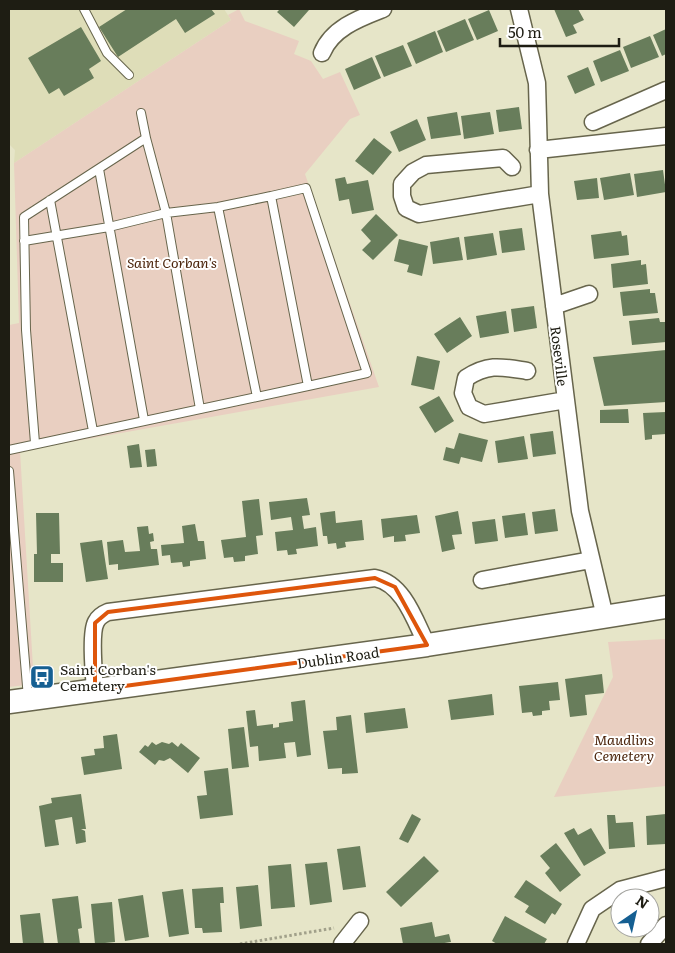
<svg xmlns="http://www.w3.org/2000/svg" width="675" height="953" viewBox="0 0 675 953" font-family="Literata,serif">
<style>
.built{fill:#deddb8}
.green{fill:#e9cfc1}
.building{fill:#687d5b}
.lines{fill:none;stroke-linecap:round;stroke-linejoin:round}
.service-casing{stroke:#67654c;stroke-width:10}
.minor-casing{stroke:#67654c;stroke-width:19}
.secondary-casing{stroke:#67654c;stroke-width:25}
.path{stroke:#a1a08a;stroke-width:3;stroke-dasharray:2.5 2.5;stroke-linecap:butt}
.service{stroke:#fff;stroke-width:8}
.minor{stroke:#fff;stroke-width:16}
.secondary{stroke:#fff;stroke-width:22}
.marked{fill:none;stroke:#de560c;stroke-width:4;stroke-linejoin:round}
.labels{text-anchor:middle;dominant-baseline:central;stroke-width:4;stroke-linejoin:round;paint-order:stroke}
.park-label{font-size:14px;font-style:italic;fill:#4b240b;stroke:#fff}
.street-label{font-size:14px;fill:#1e1d13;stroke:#fff}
.poi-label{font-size:14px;fill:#1e1d13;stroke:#fff;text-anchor:start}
</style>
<rect width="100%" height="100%" fill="#e6e5c8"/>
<!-- built -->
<path class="built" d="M9 9H224L231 20 14 163 15 150 9 144Z"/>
<!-- green -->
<path class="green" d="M239 9 245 21 299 41 294 54 311 61 323 79 340 72 360 115 350 119 305 174 379 387 20 451 34 684 9 687V325L19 323 14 163 231 20 228 15Z
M666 639V786L554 797 613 677 608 642Z"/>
<!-- building -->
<path class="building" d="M127 9H211L215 14 185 33 176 19 118 57 99 27Z
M280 9H307L309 10 294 27 277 12Z
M554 9H578L584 20 573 25 577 33 566 37Z
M489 10 498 31 477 40 468 19Z
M465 19 474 40 446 52 437 31Z
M81 27 101 61 89 69 94 78 64 96 59 88 49 94 28 58Z
M666 29V54L662 56 653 35Z
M435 31 443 52 416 64 407 43Z
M650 36 659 57 631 68 623 47Z
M403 45 412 66 384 77 375 56Z
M620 50 629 71 601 82 593 61Z
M372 57 381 78 354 90 345 69Z
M588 67 595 85 575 94 567 76Z
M519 107 522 129 499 132 496 110Z
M457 112 461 135 431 139 427 117Z
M490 112 494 134 464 139 461 116Z
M417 119 426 140 399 152 390 132Z
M374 138 392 152 373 175 355 161Z
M663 170 666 192 637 197 634 174Z
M630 173 634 195 604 200 600 178Z
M345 177 347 184 368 180 374 210 352 214 349 199 339 201 335 179Z
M597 178 599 198 577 200 574 181Z
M376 214 398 235 373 260 362 250 371 241 361 230Z
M522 228 525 250 502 253 499 231Z
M621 231 622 236 627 235 629 255 594 259 591 235Z
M493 233 497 255 467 260 464 237Z
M459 237 463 260 433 264 430 242Z
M399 239 428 246 422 276 407 272 409 265 394 261Z
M641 260V265L646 264 648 284 613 288 611 264Z
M650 289V293H655L658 313 623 316 620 292Z
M534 306 537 328 514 332 511 309Z
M506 311 509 333 480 338 476 316Z
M460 317 472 336 447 353 434 334Z
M659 318 660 322H665L666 342 632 345 629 321Z
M666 350V402L604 406 593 357Z
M417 356 440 361 434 390 411 385Z
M439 396 454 421 435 433 419 407Z
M628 409 629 423H600V410Z
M666 412V434L652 435V439L645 440 643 413Z
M553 431 556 454 533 457 530 434Z
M459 433 488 440 482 462 461 457 459 464 443 460 446 447 454 449Z
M524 436 528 459 498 463 495 441Z
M139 444 142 467 130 468 127 446Z
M155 449 157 466 147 467 145 450Z
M307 498 310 515 302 516 304 529 316 527 318 546 296 549 297 554 288 555 287 550 277 551 275 532 293 530 291 517 271 520 269 502Z
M259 499 263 535 256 536 258 554 245 556V561L234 562 233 557 224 558 221 540 246 537 242 501Z
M555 509 558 531 535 534 532 512Z
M335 511 336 523 362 520 364 540 345 542 346 547 337 549 336 543 328 544 327 536H323L320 513Z
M458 511 462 534 452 535 455 549 442 552 435 516Z
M36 513H59L60 554H51V563H63V582H34V554H37Z
M525 513 528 535 505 538 502 516Z
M417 515 420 533 405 535 406 541 394 542V536L383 538 381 519Z
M495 519 498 541 475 544 472 522Z
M195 524 198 541H204L206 559 190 561V566L183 567 182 562 171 563 170 555 162 556 161 545 184 543 182 526Z
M148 526 149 534 153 533 154 541 150 542 151 549H157L159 565 118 570V564L109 565 107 542 123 540 125 552 140 551 137 527Z
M102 540 108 579 86 582 80 543Z
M602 674 604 693 585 695 587 715 570 717 565 679Z
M558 682 560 700 549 701 550 710 542 711V715L533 716 532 712 522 713 519 686Z
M492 694 494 715 451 720 448 700Z
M305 700 311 755 297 757 295 742 284 743 286 758 259 761 258 746 250 747 246 711 255 710 257 726 273 724V728L279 727V723L293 721 291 702Z
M405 708 408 728 366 733 364 713Z
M351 715 358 773 342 774V768L328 769 323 731 337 730 336 717Z
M244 727 249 767 232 769 228 729Z
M117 734 122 769 84 775 81 757 95 755 94 749 104 748 103 736Z
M152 742 156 745 162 742 169 744 172 742 178 747 181 743 200 758 188 773 170 758 164 761 159 760 155 765 139 752 145 745 148 747Z
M228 768 233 815 200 819 197 796 207 795 204 771Z
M81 794 86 829H81L85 831 86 842 76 844 72 817 55 820 59 845 45 847 39 806 52 803 51 798Z
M412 814 421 819 408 843 399 839Z
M666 814V844L647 845 646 816Z
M607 815H615L616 823 633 822 635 847 609 849Z
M574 828 578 835 591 828 606 853 584 866 564 833Z
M556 843 581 875 560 892 545 873 550 868 540 856Z
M360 846 366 887 343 890 337 849Z
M424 856 439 871 401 907 386 892Z
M327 862 332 902 310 905 305 864Z
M291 864 295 907 271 909 268 866Z
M526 880 562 904 555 915 552 913 545 924 525 912 529 906 514 897Z
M258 885 262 926 240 929 236 887Z
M223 887 224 903H220L222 932 203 933 202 928H195L192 889Z
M183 889 189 934 169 937 162 892Z
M143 895 149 937 125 941 118 899Z
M78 896 82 928 78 929 80 944H58L52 899Z
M112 902 115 942 95 944 91 904Z
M40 913 44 944H23L20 915Z
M505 916 547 939 544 944H497L492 941Z
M432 922 435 937 449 934 451 942 438 944H403L400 928Z"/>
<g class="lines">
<defs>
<path id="service" d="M84 9 107 53 129 75
M141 113 146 138
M99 169 144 420
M271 196 306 188 367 373 308 386
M50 200 93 431
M218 207 257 397
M24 241 109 227 166 213 200 409
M9 450 308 386 271 196 218 207 166 213 146 138 24 217 26 330 35 443
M9 471 28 698"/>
<path id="minor" d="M519 9 537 83 540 194 580 511 605 617
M322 53C332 28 360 18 383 9
M593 122 666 90
M538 150 666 136
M512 167 503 158 426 165 413 172 402 184V196L406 208 419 214 540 194
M554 306 589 294
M527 371C502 367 489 363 466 378L463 393 469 407 484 414 566 400
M482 580 591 560
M95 690C94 676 90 633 96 622 99 616 103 614 108 612L375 578C404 584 415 621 427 645
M342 944 360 921
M576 944 592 909 620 890 666 878
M649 944 666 925"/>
<path id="secondary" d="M9 702 427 645 666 607"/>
</defs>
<!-- service casing -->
<use href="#service" class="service-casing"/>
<!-- minor casing -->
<use href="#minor" class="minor-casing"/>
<!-- secondary casing -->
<use href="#secondary" class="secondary-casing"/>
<!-- path -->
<path class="path" d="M240 944 334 928"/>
<!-- service -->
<use href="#service" class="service"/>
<!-- minor -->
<use href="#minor" class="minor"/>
<!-- secondary -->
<use href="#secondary" class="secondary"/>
</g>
<!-- marked area -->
<path class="marked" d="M375 578 395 587 427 645 95 690V623L108 612Z"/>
<!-- icons -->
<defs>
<symbol id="bus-square" viewBox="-11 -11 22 22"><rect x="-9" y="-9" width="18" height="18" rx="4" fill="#155f92" stroke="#fff"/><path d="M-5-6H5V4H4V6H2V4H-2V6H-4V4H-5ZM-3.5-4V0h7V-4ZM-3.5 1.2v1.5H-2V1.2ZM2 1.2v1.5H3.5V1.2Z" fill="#fff"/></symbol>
</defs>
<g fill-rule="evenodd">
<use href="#bus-square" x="28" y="663" width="28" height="28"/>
</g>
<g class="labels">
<!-- park labels -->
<g class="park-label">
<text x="172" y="262">Saint Corban's</text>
<text x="624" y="739">Maudlins<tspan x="624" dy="16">Cemetery</tspan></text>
</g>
<!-- street labels -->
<g class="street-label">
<text transform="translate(560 356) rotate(83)">Roseville</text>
<text transform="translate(338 657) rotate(-8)">Dublin Road</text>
</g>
<!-- poi labels -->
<g class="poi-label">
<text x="60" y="669">Saint Corban's<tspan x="60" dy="16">Cemetery</tspan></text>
</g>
</g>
<!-- border -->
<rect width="675" height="953" fill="none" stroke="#1e1d13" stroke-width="20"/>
<!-- north arrow -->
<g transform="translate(635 913) rotate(34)"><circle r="24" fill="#ffffff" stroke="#a5a5a1"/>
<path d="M0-4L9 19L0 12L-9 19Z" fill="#155f92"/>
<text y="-8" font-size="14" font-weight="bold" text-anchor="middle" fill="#1e1d13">N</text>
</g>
<!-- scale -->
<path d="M500 38v8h119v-8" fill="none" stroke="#1e1d13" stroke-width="2.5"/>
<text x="508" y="38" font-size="15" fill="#1e1d13" stroke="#ffffff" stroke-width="4" paint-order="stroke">50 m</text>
</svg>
